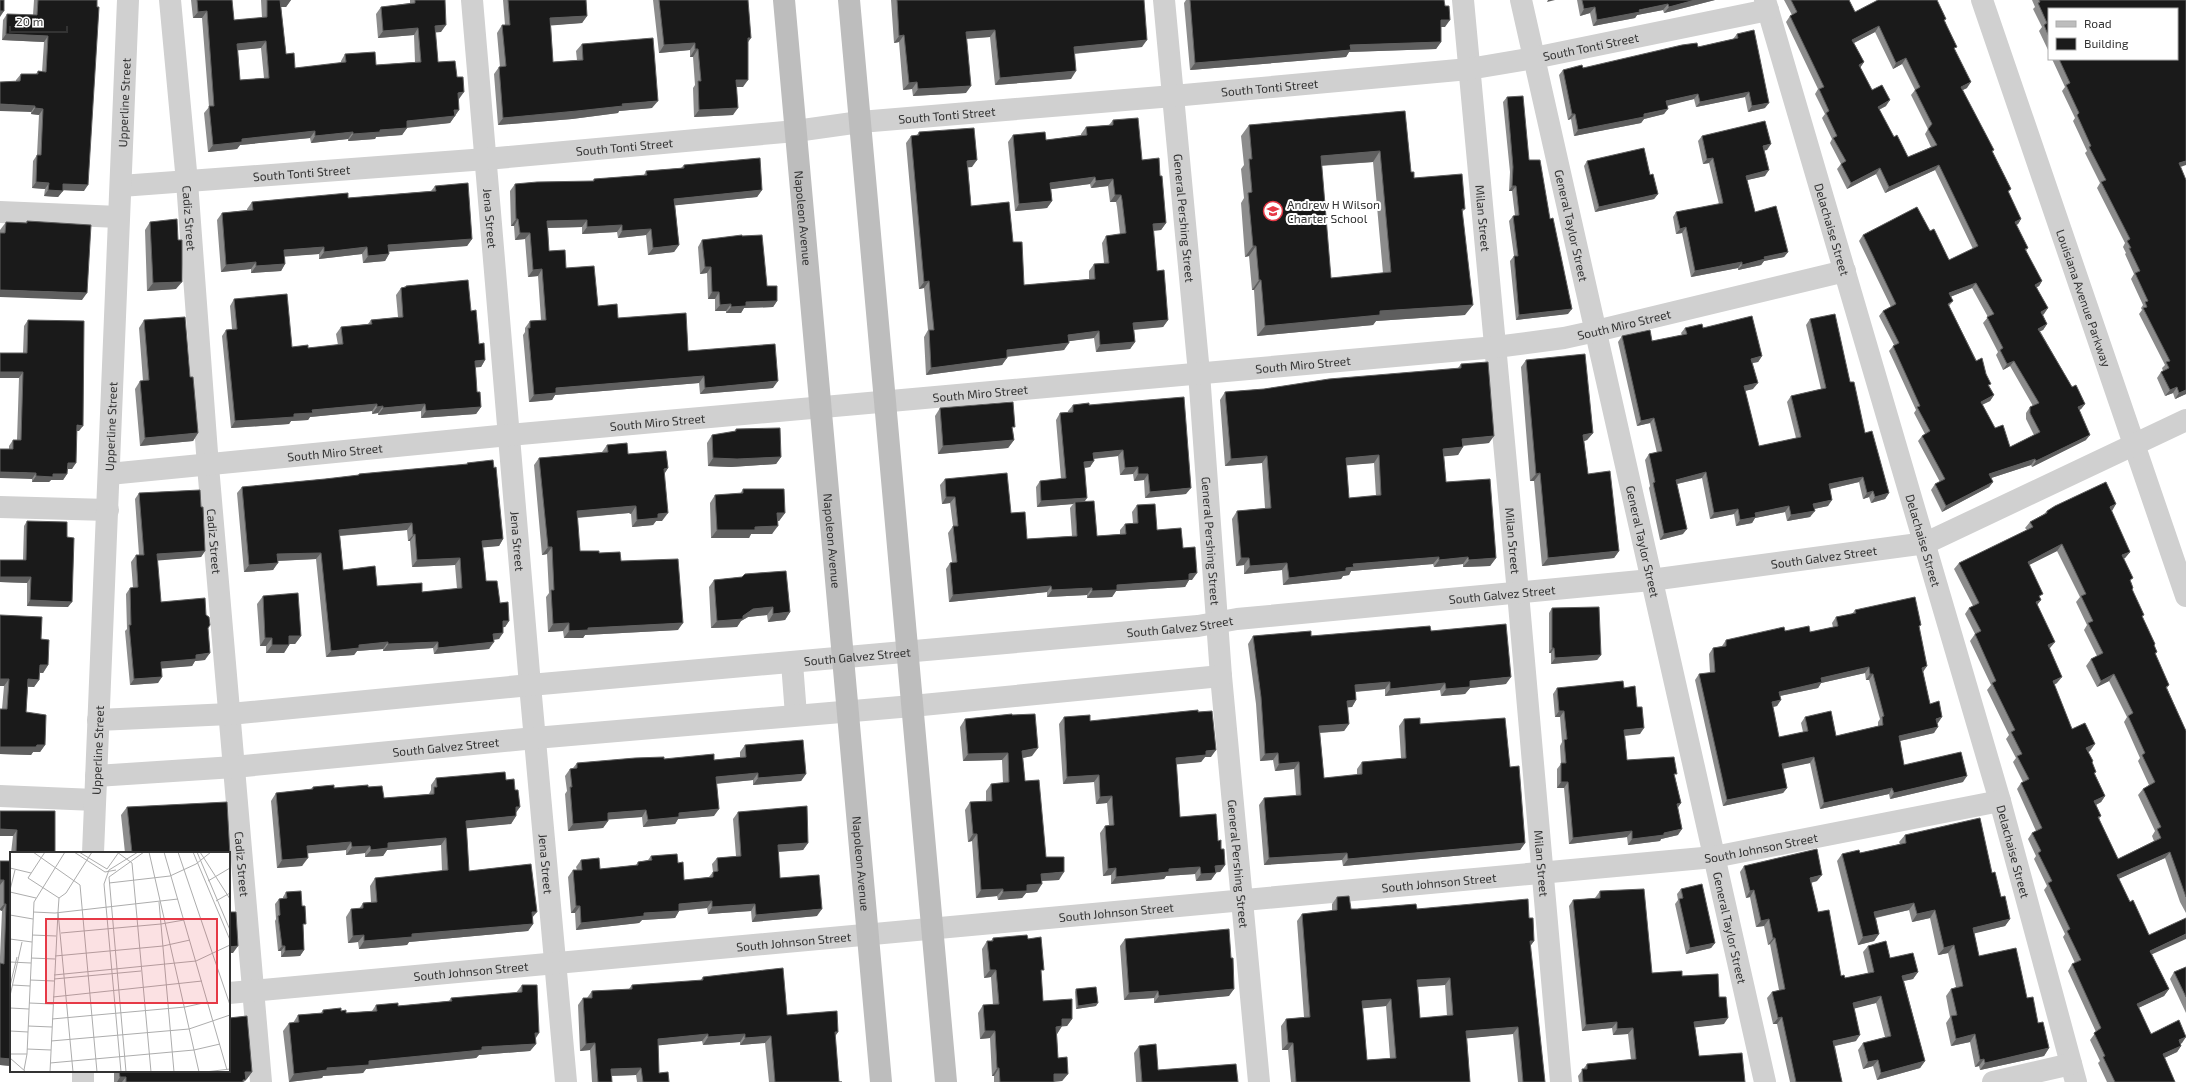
<svg xmlns="http://www.w3.org/2000/svg" width="2186" height="1082" viewBox="0 0 2186 1082" font-family="'Exo 2',sans-serif">
<style>
.lines{fill:none;stroke-linecap:round;stroke-linejoin:round}
.street{stroke:#d0d0d0;stroke-width:22}
.secondary{stroke:#bdbdbd;stroke-width:22}
.wall{fill:#8c8c8c;fill-rule:evenodd}
.shaded-wall{fill:#5f5f5f}
.building{fill:#1a1a1a;stroke:#5f5f5f;fill-rule:evenodd}
.labels{text-anchor:middle;dominant-baseline:central;stroke-width:4;stroke-linejoin:round;paint-order:stroke}
.street-label{font-size:12px;fill:#333;stroke:#fff}
.poi-label{font-size:12px;fill:#333;stroke:#fff;text-anchor:start}
.inset-road{fill:none;stroke:#adadad;stroke-width:1}
.view{fill:#e63946;fill-opacity:0.15;stroke:#e63946;stroke-width:2}
.inset-edge{fill:none;stroke:#333;stroke-width:2}
</style>
<rect width="100%" height="100%" fill="#fff"/>
<g class="lines">
<!-- street -->
<g class="street">
<path id="s1" d="M170 0 187 182 208 466 261 1082"/>
<path id="s2" d="M472 0 530 685 566 1082"/>
<path id="s3" d="M1164 0 1199 373 1221 676 1259 1082"/>
<path id="s4" d="M1463 0 1518 593 1561 1082"/>
<path id="s5" d="M1521 0 1765 1082"/>
<path id="s6" d="M1765 0 2000 801 2076 1082"/>
<path id="s7" d="M1982 0 2186 596"/>
<path id="s8" d="M121 186 486 159 796 131 860 122 1173 96 1469 69 1534 58 1768 10"/>
<path d="M0 212 119 217"/>
<path id="s9" d="M109 474 509 435 1496 347 1564 338 1596 331 1845 271"/>
<path d="M0 507 108 510"/>
<path d="M792 663 796 715"/>
<path id="s10" d="M98 720 230 714 530 685 1198 626 1237 619 1651 580 1926 543 2186 420"/>
<path id="s11" d="M96 776 234 767 535 738 912 706 1221 676"/>
<path d="M0 796 95 800"/>
<path id="s12" d="M93 853 128 0"/>
<path id="s13" d="M229 993 1714 857 2000 801"/>
<path d="M83 1082V1071"/>
<path d="M1993 1082 2071 1064"/>
</g>
<!-- secondary -->
<g class="secondary">
<path id="s14" d="M784 0 881 1082"/>
<path d="M849 0 946 1082"/>
</g>
</g>
<!-- wall -->
<path class="wall" d="M34 0H97L84 191 63 190 58 197 44 196 45 189 32 188 33 161 37 155 39 115 31 114V112L16 81V80L21 74H36L38 71 42 72 44 42 2 40 3 20 7 14 33 15Z
M191 0H232L234 20 262 18 261 0H291L286 7H281L286 54 295 68 341 63V61L345 54 376 65 415 62 414 35 378 38 376 14 381 7 410 3V0H445L441 32H435L438 62 457 77 459 99H458L459 110 450 123 407 128 402 135 376 137 375 139 348 141V139L311 143 310 138 240 145 237 149 208 152 204 113 209 107 202 18H193ZM261 48 264 78 240 80 238 50Z
M503 0H586L587 16 582 23 551 25 553 62 577 60 576 51 582 44 652 108 619 111 618 113 572 119 498 125 494 74 499 67H500L497 33 502 25H505Z
M653 0H748V44L743 87H737L733 115 694 117 693 88 695 85 693 57H690V50L659 53Z
M891 0H1144L1142 47 1074 54 1071 79 995 85 990 37 966 39V93L913 96 912 89 903 90 899 42 894 43Z
M1186 0H1444L1445 27H1441V42L1436 49 1349 52 1346 57 1190 70 1184 3Z
M1577 0H1715L1664 13 1663 10 1637 15 1635 18 1593 26 1590 13 1580 16Z
M1784 0H1849L1855 12 1945 21 1967 88 1962 90 2011 189 2008 192 2021 219 2018 224 2016 225 2028 248 2026 251 2042 281 2039 286 2037 287 2044 314 2043 315 2047 324 2043 330 2040 331 2072 387 2085 404 2081 409 2079 410 2086 440 2032 467 2031 465 1991 478 1993 482 1989 487 1942 512 1931 490 1935 484 1940 482 1918 441 1922 436 1925 434 1914 413 1916 410 1889 351 1894 345 1879 316 1883 311 1891 307 1859 241 1863 235 1930 231 1949 260 1973 249 1935 170 1885 193 1876 174 1847 189 1837 169 1841 164 1830 143 1832 139 1822 118 1825 114 1815 94 1818 89 1786 22 1790 16 1792 15ZM1875 32 1893 69 1902 64 1915 90 1911 95 1928 129 1925 134 1931 147 1908 157 1894 137 1879 110 1886 106 1872 90 1860 67 1864 62 1854 43ZM1972 288 1988 317 1983 323 1998 352 1996 355 2003 370 2010 366 2033 406 2030 407 2026 413V419L2034 435 2010 447 1995 428 1982 405 1990 401 1994 395 1949 306 1953 301 1950 297Z
M2032 0H2186L2181 167 2186 394 2175 399 2173 393 2165 396 2157 378 2161 372 2163 371 2162 368 2165 365 2139 314 2142 310 2141 308 2143 305 2131 279 2134 274 2125 254 2126 253 2123 247 2125 243 2097 188 2100 183 2085 153 2087 151 2073 121 2075 118 2062 91 2065 87 2052 59H2177L2049 9V52L2039 31 2042 27 2033 9 2035 7Z
M1737 34 1765 108 1748 112 1745 97 1696 107 1694 99 1667 105 1664 114 1644 119 1641 123 1574 136 1571 119 1568 120 1559 75 1563 70 1583 68 1698 47 1733 39Z
M1507 97 1550 219 1568 314 1516 320 1510 261 1514 256 1509 221 1513 216H1515L1512 191H1509L1510 172 1503 102Z
M1405 111 1411 172 1414 178 1465 209 1462 212 1465 315 1376 321 1373 325 1257 336 1254 290H1252L1249 256 1245 257 1241 203 1244 198 1241 169 1244 165 1241 136 1249 125ZM1373 162 1383 273 1331 278 1321 166Z
M1113 120 1142 160 1160 176 1166 223 1161 230 1153 231 1157 271 1168 320 1163 327 1134 330 1135 342 1130 349 1096 352 1094 338 1068 341 1064 350 1007 357 1002 365 926 375 924 337 928 330 924 288 919 289 906 143 911 136 917 135 919 132 972 167H968L971 206 1013 242 1024 285 1089 279V271L1094 264 1104 263 1102 243 1106 236 1120 234 1117 207 1116 202H1110L1108 186 1091 188 1090 184 1051 189 1052 201 1047 208 1015 211 1008 142 1013 135 1046 140 1081 135V134L1086 127 1109 125Z
M1702 136 1767 150H1764L1765 176 1747 180 1755 212 1788 252 1784 257 1764 261 1761 265 1738 270V268L1691 277 1682 233 1676 234 1673 217 1676 212 1719 204 1709 163 1703 164 1698 141Z
M1587 161 1650 175 1658 194 1654 199 1595 212 1584 166Z
M684 165 762 190 757 197 675 205 679 245 674 252 648 255 646 235 618 238 617 232 582 234V227L548 228 549 251 566 268 598 306 618 318 688 351 773 388 700 394 699 383 555 395 552 400 529 402 523 335 525 332V328L530 321 541 320 538 276 528 277 525 239 515 240 514 226H511L510 191 515 184 593 181 594 179 644 175 646 171 681 168Z
M435 186 472 239 467 246 389 251V254L385 261 363 263 362 254 319 259V254L285 256V264L281 271 251 273V269L221 272 217 220 222 213 247 210V209L252 202 348 198 431 191Z
M27 221 82 300 0 233V230L6 222 26 223Z
M150 222 176 289 147 291 145 230Z
M742 236 767 286 777 301 773 307 744 308 741 313H726V311H715V299H708L707 273 700 274 698 247 702 240Z
M406 286 471 311 479 344 485 360 481 367H475L477 392 481 407 476 414 421 418V411L378 415V413L372 414V411L310 417 308 420 291 421 289 424 231 428 222 336 226 330 232 329 230 306 234 299 292 347 308 348 338 345 336 334 341 327 368 324 371 320 398 317 396 295 401 288 404 287Z
M1810 319 1850 382 1865 433 1889 493 1885 499 1871 503 1869 497 1863 499 1859 482 1830 489 1828 506 1814 509 1810 517 1787 521 1785 512 1755 518 1752 523 1736 526 1734 514 1710 519 1702 478 1677 484 1683 534 1660 540 1649 488 1650 486 1645 460 1649 454 1657 453 1650 423 1637 426 1618 342 1622 336 1652 341 1682 335 1681 333 1685 328H1703L1762 356 1758 362 1752 363 1753 389 1745 391 1759 446 1796 438 1787 402 1791 396 1821 389 1806 325Z
M28 320 79 431H77L72 469H67V474L63 480H51L49 482H32V479L9 449V446L13 440H17L19 378 23 353 24 326Z
M144 320 190 377 198 433 193 441 140 446 135 389 140 381H143L139 328Z
M1526 360 1593 433 1587 440 1584 441 1588 474 1619 551 1614 558 1542 566 1534 481H1530L1521 367Z
M1461 364 1489 443 1463 446 1458 455 1444 456 1446 482 1496 558 1490 566 1463 567V564L1434 567 1433 564 1351 571 1349 575 1343 576 1341 579 1283 585 1282 570 1244 574V565L1236 566 1232 519 1237 511 1265 508 1262 463 1225 466 1220 400 1225 392 1264 389 1458 368ZM1374 463 1376 496 1349 498 1346 465Z
M1073 405H1089L1186 494 1145 498 1144 480 1134 481 1133 474 1120 475 1118 456 1094 459 1090 467 1085 468 1084 501 1097 536 1120 534V530L1125 524 1133 523 1132 512 1137 505 1157 530 1183 548 1192 580H1189L1185 587 1116 591 1112 597 1087 598V595L1047 597V592L949 602 946 569 950 563 952 562 948 533 953 526 950 503 942 504 940 485 945 479 1011 513 1027 539 1072 536 1070 508 1073 504 1037 507 1036 487 1040 481 1061 479 1056 420 1060 413 1068 412V411Z
M940 408 1013 431 1014 440 1008 448 938 454 935 416Z
M736 429 781 457 776 464 731 467 708 466 707 443 712 435 734 432Z
M607 445 628 454 668 468 664 474 662 521H656L653 525 632 527 631 514 629 513 577 518 580 551 599 553 621 561 678 630 585 635 583 638H564L563 631 548 632 546 597 549 593 547 554 542 555 534 465 539 458 602 452Z
M467 463 494 468 503 539 499 546 483 547 486 581 500 603 509 621 505 627H503L499 639 493 640 489 649 434 654 433 648 383 651V649L357 651 354 655 326 657 316 559 278 561 273 570 244 572 237 493 242 487 325 479 357 476 359 474 466 465ZM407 530 408 541H410L412 567 455 565 457 589 422 592 377 586 343 570 340 536Z
M743 489 785 513 779 521H778L772 534H751L749 538H711L710 503 715 495 740 494Z
M139 493 201 507 205 551 201 557 157 560 161 602 208 628 205 660 195 661 192 666 162 668 158 683 130 685 125 631 127 629 126 594 130 588H133L131 562 136 555H139L135 499Z
M2047 511H2112H2111L2130 552 2125 558 2123 559 2131 582 2133 588 2132 590 2142 618 2155 644 2154 646 2157 652 2155 655 2169 685 2167 688 2186 731V913L2180 902 2165 858 2118 879 2152 955 2169 989 2164 996 2138 1008 2151 1034 2182 1043 2180 1044 2181 1046 2177 1052 2164 1058 2175 1082H2107L2098 1063 2100 1061 2090 1040 2096 1032 2068 971 2072 964 2075 963 2063 937 2065 934 2044 890 2047 886 2034 859 2036 856 2028 839 2032 833 2036 831 2017 789 2021 783 2023 782 2013 762 2016 758 2006 739 2009 735 1987 690 1991 685 1970 641 1975 634 1965 614 1969 608 1973 606 1954 569 1959 563 2027 530 2025 528 2030 522 2044 514ZM2057 551 2080 597 2076 602 2087 625 2084 630 2097 656 2091 659 2086 666 2097 687 2109 681 2127 717 2124 722 2140 758 2138 761 2149 785 2143 789 2138 795 2155 831 2152 836 2154 841 2118 859 2099 819 2101 816 2096 805 2101 802 2105 796 2095 774 2088 752 2090 751 2072 729 2054 685 2057 683 2050 648 2037 605 2041 600 2029 565Z
M27 521 67 537 68 607 27 606V583L0 582V560H23L24 526Z
M742 577 790 612 785 620 768 622 767 615 748 617 741 621 737 627 711 628 709 587 714 580Z
M263 596 301 636 295 644H289V645L284 653H266V646H260L257 604Z
M1552 608 1601 655 1597 660 1551 664V653H1549V613Z
M1855 610 1919 628 1923 672 1930 704 1938 723H1937L1934 733 1900 741 1904 765 1963 782 1890 799 1889 794 1820 809 1810 763 1783 768 1787 788 1783 793 1723 806 1695 680 1699 674 1710 673 1709 654 1713 648 1722 646 1726 640 1785 631 1810 632 1833 627 1832 623 1836 617 1852 614ZM1865 673 1866 680H1869L1880 719 1878 722V726L1836 736 1805 717 1801 723 1803 732 1779 737 1772 707 1777 706 1780 696 1818 688 1821 683Z
M1431 631 1506 684 1470 688 1465 694 1441 696 1440 690 1385 696V689L1356 692V700L1352 707H1347L1349 724 1344 731 1320 733 1324 778 1357 775V769L1362 762 1401 758 1399 726 1404 719 1420 724 1510 767 1525 843 1520 850 1343 866 1342 860 1264 865 1259 805 1264 798 1296 796 1294 769 1275 771 1273 760 1260 761 1256 704 1248 644 1253 636H1311Z
M41 639 48 665 43 673H39V680L34 687H28L26 712 45 745 40 752H33L31 755 0 754V709H2L4 686H0Z
M1557 688H1624L1640 734 1625 736 1627 760 1675 777 1681 803 1677 808 1678 835 1661 839 1660 841 1628 845 1627 837 1569 844 1564 788H1557V769L1561 764 1560 746 1562 742 1560 717H1555L1553 694Z
M1012 715 1032 756 1023 758 1025 781 1046 857 1059 880 1042 881 1037 892 1026 893 1022 898 998 900 997 896 976 898 972 841 968 842 965 810 970 802 986 801V791L991 784 1003 783 1002 760 963 761 960 727 965 719Z
M1064 717 1090 721 1211 757H1205L1201 762 1176 764 1180 817 1218 841 1221 849 1225 865 1220 872H1216L1211 880 1196 881 1195 874 1166 876 1164 879 1111 884V875L1103 876 1100 833 1105 826 1109 825 1107 803 1096 804 1094 782 1063 784 1059 724Z
M745 745 806 774 801 781 753 785V780L716 784 714 816 678 819 675 824 643 827 642 817 608 819V821L603 828 568 831 565 794 567 791 565 776 570 769 573 768 577 763 664 759 714 760 740 757V752Z
M436 778 506 780 515 790 520 807 516 812V816L511 824 466 828 469 871 533 917V924L528 931 409 942 407 945 359 949 358 942 348 943 346 917 351 909H359L363 903 371 902 370 886 375 878 442 871 441 845 387 850 383 856 365 857V853L346 855V850L307 853 302 866 277 868 271 801 276 793 311 789 313 787 334 788 368 787 384 798 429 794 431 790V785Z
M127 807 229 853H125L121 815Z
M0 811 55 853H11L13 836Z
M738 812 808 843 803 850 778 852 780 878 817 916 752 922 751 911 708 914 707 908 679 911 675 918 642 920 639 923 576 930 575 913H571L568 877 573 870H577L576 867 581 860 600 869 636 865 638 862 648 860 651 856 678 863 684 880 709 877 713 872 712 864 717 858 736 856 733 819Z
M1905 835 1992 873 2001 897 2010 919 2005 926 1974 933 1979 956 2027 998 2049 1048 2044 1056 1980 1070 1979 1066 1975 1067 1970 1042 1951 1046 1946 1023 1950 1017 1946 996 1951 989 1956 987 1948 953 1938 955 1930 918 1912 922 1909 910 1876 918 1879 934 1874 941 1858 945 1837 861 1842 854 1860 853 1900 844 1899 842Z
M11 860V1066L0 1065V957L2 911 0 910V861H11Z
M1744 866 1817 881 1811 883 1818 912 1841 976 1845 978 1868 973 1863 952 1868 946 1890 958 1918 972 1913 979 1904 981 1925 1061 1920 1068 1877 1080 1873 1066 1863 1069 1858 1050 1863 1043 1885 1037 1876 1003 1854 1008 1856 1041 1835 1046 1842 1082H1790L1777 1024H1773L1767 998 1772 992 1779 990 1770 944 1768 945 1764 926 1756 927 1750 897 1746 898 1740 872Z
M1681 889 1715 943 1711 948 1686 954 1675 904 1678 900 1677 894Z
M1600 891 1652 973 1682 976 1719 997 1724 1024 1695 1027 1699 1056 1745 1082H1579L1578 1076 1587 1064 1631 1060 1628 1034 1613 1035 1612 1028 1582 1031 1569 906 1573 900 1595 898Z
M286 892 303 928 304 950 300 956 281 957V951H278L275 921 276 919 275 904 279 899 283 898V897Z
M1337 897 1351 909H1417L1529 918 1534 941 1530 946 1545 1082H1518L1513 1034 1467 1038 1470 1082H1291L1288 1050H1282L1281 1026 1286 1019 1304 1017 1297 921 1302 914 1332 911V904ZM1445 985 1447 1016 1420 1018 1418 987ZM1386 1006 1390 1058 1367 1060 1362 1008Z
M993 938 1028 939 1041 974 1043 1001 1072 1019 1067 1026H1062L1057 1034 1058 1058 1068 1074 1062 1081 1054 1082H994V1076H992L990 1038 980 1039 978 1013 983 1005H993L991 977 984 978 982 949 987 941H991Z
M1125 939 1231 958 1229 996 1154 1003V998L1124 1000 1120 946Z
M2186 967V1013L2170 979 2174 972Z
M703 977 787 1015 838 1032 835 1036 839 1082H842H769L765 1043 740 1045V1042L703 1045 702 1041 658 1045 659 1073 669 1082H637L636 1075 612 1076V1082H592L590 1050 580 1051 578 1005 583 998H587L592 991 629 989 632 985 700 981Z
M522 985 535 1038 536 1044 530 1051 479 1055 476 1058 366 1069 363 1073 323 1076 322 1078 289 1082 283 1031 289 1023H293L298 1015 321 1013 323 1010 341 1011 346 1013 372 1011 376 1005 398 1006 449 1001 451 998 516 993Z
M1076 989 1096 1006 1076 1009 1075 992Z
M1139 1046 1158 1070 1238 1082H1136L1134 1053Z
M114 1071H229L252 1072 244 1082H114Z"/>
<!-- shaded-wall -->
<path class="shaded-wall" d="M280 0H291L286 7H276Z
M1548 0H1555L1547 2Z
M1695 0H1715L1664 13 1669 7Z
M1668 4 1663 10 1637 15 1635 18 1593 26 1597 20Z
M1595 7 1590 13 1580 16 1584 9Z
M0 11H4L0 17Z
M207 11 202 18H193L198 12Z
M587 16 582 23 545 26 550 18Z
M1441 20H1450L1445 27H1435Z
M446 25 441 32 430 33 435 26Z
M1879 26 1875 32 1848 46 1852 40Z
M418 28 414 35 378 38 383 31Z
M995 30 990 37 961 39 966 32Z
M6 34 48 36 44 42 2 40Z
M904 35 899 42 894 43 899 36Z
M748 38H751L746 45Z
M1147 40 1142 47 1069 54 1074 47Z
M266 41 261 48 232 51 237 44Z
M1441 42 1436 49 1349 52 1346 57 1190 70 1195 63 1350 45Z
M695 43 690 50 659 53 664 45Z
M695 49H698L693 57H690Z
M1906 58 1902 64 1893 69 1896 63Z
M1864 62 1860 68 1859 65Z
M1076 71 1071 79 995 85 1000 78Z
M736 80H748L743 87H731Z
M917 82 912 89 903 90 909 83Z
M1971 82 1967 88 1957 93 1961 87Z
M971 86 966 93 913 96 918 89Z
M464 92 459 99 453 100 458 93Z
M1749 92 1745 97 1696 107 1700 102Z
M1698 94 1694 99 1663 107 1666 101Z
M1890 100 1886 106 1874 112 1878 107Z
M658 101 652 108 619 111 618 113 572 119 498 125 503 118 622 104Z
M1769 103 1765 108 1748 112 1752 106Z
M0 104 35 106 31 112 0 111Z
M35 108 43 109 39 115 31 114Z
M738 108 733 115 694 117 699 110Z
M1668 109 1664 114 1644 119 1641 123 1574 136 1578 130Z
M454 110H459L450 123 402 128 407 121Z
M1572 114H1575L1571 119 1568 120Z
M407 128 402 135 376 137 375 139 348 141 353 134 380 130Z
M315 131 310 138 240 145 237 149 208 152 213 145 242 139Z
M353 132 348 139 311 143 315 136Z
M1771 144 1767 150 1759 152 1763 146Z
M1380 151 1373 162 1313 166 1321 156Z
M1713 158 1709 163 1703 164 1707 159Z
M977 160 972 167 962 168 967 161Z
M2186 161V165L2175 169 2179 163Z
M1939 165 1935 170 1885 193 1889 187Z
M1880 168 1876 174 1847 189 1851 183Z
M1769 170 1765 176 1743 181 1746 176Z
M1095 177 1090 184 1045 190 1050 183Z
M1113 179 1108 186 1091 188 1096 181Z
M36 182 49 183 45 189 32 188Z
M63 184 88 185 84 191 59 190Z
M1512 186H1516L1512 191H1509Z
M48 190 63 191 58 197 44 196Z
M762 190 757 197 669 206 674 199Z
M1658 194 1654 199 1595 212 1599 207Z
M1115 195H1121L1116 202H1110Z
M1052 201 1047 208 1015 211 1019 204Z
M516 219H518L514 226H511Z
M2021 219 2018 224 2011 228 2015 222Z
M587 220 582 227 542 228 547 221Z
M1166 223 1161 230 1148 231 1153 224Z
M622 225 617 232 582 234 587 227Z
M1686 227 1682 233 1676 234 1680 229Z
M651 229 646 235 618 238 622 231Z
M520 233H530L525 239 515 240Z
M472 239 467 246 384 252 388 245Z
M679 245 674 252 648 255 653 248Z
M1253 246H1256L1249 256 1245 257Z
M324 247 319 254 280 257 284 250Z
M367 247 362 254 319 259 324 252Z
M1788 252 1784 257 1764 261 1761 265 1738 270 1742 265 1764 257Z
M389 254 385 261 363 263 368 256Z
M256 262 251 269 221 272 226 265Z
M1742 262 1738 268 1691 277 1695 271Z
M285 264 281 271 251 273 256 266Z
M705 267H711L707 273 700 274Z
M542 269 538 276 528 277 533 270Z
M1259 280H1261L1254 290H1252Z
M929 281 924 288 919 289 924 282Z
M2042 281 2039 286 2031 290 2035 285Z
M182 282 176 289 147 291 153 283Z
M1976 283 1972 288 1945 299 1949 293Z
M0 290 87 293 82 300 0 297Z
M712 292H719L715 299H708Z
M777 301 773 307 744 308 741 313H726L731 307 746 302Z
M731 304 726 311H715L720 305Z
M1473 305 1465 315 1376 321 1373 325 1257 336 1265 326 1380 311Z
M2048 308 2044 314 2037 317 2041 312Z
M1572 309 1568 314 1516 320 1519 315Z
M1168 320 1163 327 1128 330 1133 323Z
M2047 324 2043 330 2034 334 2038 329Z
M1099 331 1094 338 1063 342 1068 335Z
M1135 342 1130 349 1096 352 1100 345Z
M1069 343 1064 350 1002 357 1007 350Z
M1762 356 1758 362 1747 364 1751 359Z
M1007 358 1002 365 926 375 931 368Z
M485 360 481 367 470 368 475 361Z
M2014 361 2010 366 2003 370 2007 364Z
M0 372H23L19 378H0Z
M704 376 699 383 555 395 552 400 529 402 534 395 556 388Z
M778 381 773 388 700 394 705 388Z
M1758 383 1753 389 1740 392 1744 386Z
M2177 387 2173 393 2165 396 2170 390Z
M2186 390V394L2175 399 2179 393Z
M1994 395 1990 401 1977 407 1981 402Z
M377 404 372 411 310 417 308 420 291 421 289 424 231 428 235 421 294 414 312 410Z
M425 404 421 411 378 415 383 408Z
M2085 404 2081 409 2074 413 2078 407Z
M383 406 378 413 372 414 377 407Z
M481 407 476 414 421 418 426 411Z
M1654 418 1650 423 1637 426 1641 421Z
M77 425 83 426 79 431H73Z
M198 433 193 441 140 446 145 438Z
M1593 433 1587 440 1578 443 1583 435Z
M2090 435 2086 440 2032 467 2036 461Z
M1494 436 1489 443 1457 446 1462 439Z
M1014 440 1008 448 938 454 943 446Z
M1463 447 1458 455 1438 457 1443 449Z
M1123 450 1118 456 1089 459 1093 453Z
M1379 455 1374 463 1340 466 1346 458Z
M1267 456 1262 463 1225 466 1231 459Z
M781 457 776 464 731 467 708 466 713 458Z
M2035 459 2031 465 1985 480 1989 474Z
M1094 461 1090 467 1080 468 1084 462Z
M68 463H76L72 469H63Z
M1138 467 1133 474 1120 475 1125 468Z
M668 468 663 476 664 469Z
M0 472 36 473 32 479 0 478Z
M1706 472 1702 478 1672 485 1676 480Z
M1540 473 1534 481H1530L1536 474Z
M53 474H67L63 480H51L49 482H32L36 476Z
M1138 474H1148L1144 480 1134 481Z
M1863 477 1859 482 1825 490 1829 484Z
M1993 482 1989 487 1942 512 1946 506Z
M1191 488 1186 494 1145 498 1150 492Z
M1873 491 1869 497 1863 499 1867 493Z
M1889 493 1885 499 1871 503 1875 497Z
M946 497H955L950 503 942 504Z
M1087 498 1083 504 1075 502 1073 504 1037 507 1041 501Z
M1832 500 1828 506 1809 510 1813 504Z
M2116 504 2112 511 2105 514 2110 507Z
M634 506H636L631 514 629 513 572 518 577 511Z
M1789 506 1785 512 1755 518 1752 523 1736 526 1740 520 1755 513Z
M1738 509 1734 514 1710 519 1714 513Z
M1815 511 1810 517 1787 521 1791 515Z
M668 513 662 521H656L653 525 632 527 637 520 658 514Z
M777 513H785L779 521H772Z
M412 523 407 530 335 536 339 530Z
M778 526 772 534H751L749 538H711L717 530 755 527Z
M1687 529 1683 534 1660 540 1664 534Z
M415 534 410 541H408L413 535Z
M503 539 499 546 477 548 482 541Z
M2062 544 2057 551 2023 568 2028 562Z
M548 547H552L547 554 542 555Z
M205 551 201 557 152 561 157 554Z
M1619 551 1614 558 1542 566 1548 558Z
M2130 552 2125 558 2117 562 2122 555Z
M321 553 316 559 273 561 277 554Z
M1439 557 1433 564 1351 571 1349 575 1343 576 1341 579 1283 585 1289 578 1346 568 1353 564Z
M1468 557 1463 564 1434 567 1439 560Z
M460 558 455 565 412 567 417 560Z
M1241 558H1249L1244 565 1236 566Z
M1496 558 1490 566 1463 567 1469 560Z
M278 563 273 570 244 572 249 565Z
M1287 563 1282 570 1244 574 1250 566Z
M1197 573 1192 580H1184L1189 574Z
M0 577H31L27 583 0 582Z
M1189 580 1185 587 1116 591 1112 597 1087 598 1092 591 1117 585Z
M1051 586 1047 592 949 602 953 595Z
M1092 588 1087 595 1047 597 1052 590Z
M30 600 72 602 68 607 27 606Z
M2041 600 2036 606V602Z
M773 607 767 615 748 617 741 621 737 627 711 628 717 621 743 616 753 609Z
M790 612 785 620 768 622 773 614Z
M503 621H509L505 627 498 628Z
M569 623 563 631 548 632 553 624Z
M683 623 678 630 585 635 583 638H564L569 631 588 628Z
M503 633 499 639 488 640 493 634Z
M289 636H301L295 644H284Z
M265 638H272L266 646H260Z
M388 642 383 649 357 651 354 655 326 657 331 651 359 645Z
M438 642 433 648 383 651 388 644Z
M494 642 489 649 434 654 438 648Z
M2055 642 2050 648 2044 651 2048 645Z
M272 645H289L284 653H266Z
M1552 648H1554L1551 653H1549Z
M210 653 205 660 195 661 192 666 157 669 161 662 196 655Z
M1601 655 1597 660 1551 664 1555 658Z
M40 665H48L43 673 35 672Z
M1927 666 1923 672 1918 674 1922 668Z
M1869 667 1865 673 1821 683 1818 688 1775 697 1779 692 1821 678Z
M1870 674H1873L1869 680H1866Z
M2114 674 2109 681 2097 687 2101 681Z
M162 677 158 683 130 685 134 679Z
M1511 677 1506 684 1470 688 1465 694 1441 696 1446 689 1470 681Z
M2062 677 2057 683 2048 687 2053 681Z
M0 679H9L4 686H0Z
M28 679 39 680 34 687 23 686Z
M1390 682 1385 689 1350 692 1355 685Z
M1445 683 1440 690 1385 696 1390 689Z
M1356 700 1352 707 1342 708 1347 701Z
M1781 700 1777 706 1768 708 1772 702Z
M1559 711H1564L1560 717H1555Z
M1942 717 1938 723 1932 725 1936 719Z
M1349 724 1344 731 1314 733 1319 726Z
M1938 727 1934 733 1895 742 1899 736Z
M1644 728 1640 734 1620 736 1624 730Z
M2095 744 2090 751 2082 755 2086 748Z
M37 745H45L40 752H33L31 755 0 754V747Z
M1038 748 1032 756 1017 759 1022 751Z
M1216 750 1211 757H1205L1201 762 1171 765 1176 758 1206 751Z
M1008 753 1002 760 963 761 968 754Z
M1278 753 1273 760 1260 761 1265 754Z
M1814 757 1810 763 1778 770 1782 764Z
M1299 762 1294 769 1275 771 1279 764Z
M758 773 753 780 711 784 716 777Z
M806 774 801 781 753 785 758 778Z
M1099 775 1094 782 1063 784 1067 777Z
M1967 776 1963 782 1890 799 1894 793Z
M1561 782H1568L1564 788H1557Z
M1787 788 1783 793 1723 806 1727 800Z
M1892 788 1889 794 1820 809 1824 803Z
M1112 796 1107 803 1096 804 1100 797Z
M2105 796 2101 802 2090 808 2094 801Z
M1681 803 1677 809V804Z
M516 807H520L515 814Z
M719 809 714 816 678 819 675 824 643 827 648 820 679 813Z
M646 810 642 817 603 820 608 813Z
M516 816 511 824 460 829 466 821Z
M608 821 603 828 568 831 573 824Z
M0 829 17 830 13 836H0Z
M1682 829 1678 835 1661 839 1660 841 1628 845 1632 839Z
M1632 831 1627 837 1569 844 1573 838Z
M973 834H977L972 841 968 842Z
M446 838 441 845 387 850 383 856 365 857 371 850 388 843Z
M351 842 346 850 301 854 307 846Z
M808 843 803 850 773 852 778 845Z
M1525 843 1520 850 1343 866 1348 859Z
M370 846 365 853 346 855 352 847Z
M2170 852 2165 858 2112 882 2117 875Z
M1347 853 1342 860 1264 865 1269 858Z
M308 858 302 866 277 868 282 860Z
M1225 865 1220 872 1210 873 1215 866Z
M1200 867 1195 874 1166 876 1164 879 1111 884 1116 877 1169 869Z
M1116 868 1111 875 1103 876 1108 869Z
M1064 872 1059 880 1036 881 1041 874Z
M1216 873 1211 880 1196 881 1201 874Z
M1822 875 1817 881 1805 884 1810 878Z
M0 880H4L0 885Z
M1042 884 1037 892 1026 893 1022 898 998 900 1003 892 1027 885Z
M1003 889 997 896 976 898 981 890Z
M1754 890 1750 897 1746 898 1750 891Z
M712 901 707 908 674 911 679 904Z
M1914 903 1909 910 1869 919 1874 912Z
M4 904H6L2 911 0 910V909Z
M755 904 751 911 708 914 712 907Z
M576 906H580L575 913H571Z
M822 909 817 916 752 922 756 915Z
M1935 910 1930 918 1912 922 1917 914Z
M679 911 675 918 642 920 639 923 576 930 581 923 644 913Z
M532 912H537L531 919Z
M1769 919 1764 926 1756 927 1761 921Z
M2010 919 2005 926 1968 935 1973 928Z
M533 924 528 931 409 942 407 945 359 949 364 941 412 934Z
M1879 934 1874 941 1858 945 1863 937Z
M2186 934V939L2146 957 2150 951Z
M364 935 358 942 348 943 353 936Z
M1773 938H1775L1770 944 1768 945Z
M1530 941H1534L1529 948Z
M1715 943 1711 948 1686 954 1690 948Z
M1954 945 1948 953 1938 955 1944 948Z
M238 946 233 953H229V947Z
M282 946H285L281 951H278Z
M304 950 300 956 281 957 285 951Z
M990 970H996L991 977 984 978Z
M1918 972 1913 979 1898 982 1902 976Z
M1450 978 1445 985 1412 987 1417 980Z
M1234 989 1229 996 1154 1003 1159 996Z
M2169 989 2164 996 2132 1011 2137 1004Z
M1158 991 1154 998 1124 1000 1129 993Z
M1881 996 1876 1003 1849 1010 1853 1003Z
M1391 999 1386 1006 1357 1009 1362 1001Z
M1098 1003 1096 1006 1076 1009 1078 1006Z
M1782 1017 1777 1024H1773L1778 1018Z
M1728 1018 1724 1024 1690 1028 1694 1022Z
M1062 1019H1072L1067 1026 1057 1027Z
M1617 1022 1612 1028 1582 1031 1586 1025Z
M1062 1026 1057 1034H1051L1056 1027Z
M1518 1027 1513 1034 1461 1039 1466 1031Z
M1633 1028 1628 1034 1613 1035 1617 1029Z
M985 1031H995L990 1038 980 1039Z
M835 1032H838L833 1039Z
M535 1033H539L534 1041Z
M708 1034 702 1041 653 1046 658 1039Z
M745 1034 740 1042 703 1045 708 1037Z
M1975 1034 1970 1042 1951 1046 1956 1039Z
M1860 1035 1856 1041 1829 1047 1833 1041Z
M771 1036 765 1043 740 1045 745 1038Z
M2186 1037 2182 1043 2174 1047 2179 1040Z
M595 1043 590 1050 580 1051 586 1044Z
M1288 1043H1293L1288 1050H1282Z
M536 1044 530 1051 479 1055 476 1058 366 1069 363 1073 323 1076 322 1078 289 1082 294 1074 369 1061 482 1047Z
M2181 1046 2177 1052 2158 1061 2163 1054Z
M2049 1048 2044 1056 1980 1070 1985 1063Z
M0 1058 11 1059V1066L0 1065Z
M1984 1059 1979 1066 1975 1067 1980 1060Z
M1878 1060 1873 1066 1863 1069 1868 1062Z
M1925 1061 1920 1068 1877 1080 1881 1073Z
M641 1068 636 1075 606 1076 611 1069Z
M997 1068H999L994 1076H992Z
M245 1072H252L247 1079 240 1080Z
M1054 1074H1068L1062 1081 1048 1082Z
M120 1077H126L122 1082H117Z"/>
<!-- building -->
<path class="building" d="M0 0H4V11H0Z
M38 0H97V7H99L88 185 63 184V191L48 190 49 183 36 182 37 155H41L43 109 35 108V106L0 104V82L20 81 21 74H38V71L46 72 48 36 6 34 7 14 37 15Z
M197 0H232L234 20 267 17V0H283H280L286 54 294 53 295 68 346 62 345 54 375 52 376 65 421 62 418 28 383 31 381 7 415 3V0H445L446 25 435 26 438 62 455 61 457 77H463L464 92 458 93 459 110H454L455 116 407 121V128L380 130V132L353 134V132L315 136V131L242 139V142L213 145 209 106H214L207 11 198 12ZM266 41 269 78 240 80 237 44Z
M508 0H586L587 16 550 18 553 62 583 60 582 44 653 38 658 101 622 104 623 106 577 111 503 118 499 67 506 66 502 25H510Z
M659 0H748L751 38H748V80H736L738 108 699 110 698 81H701L698 49H695V43L664 45Z
M897 0H1144L1147 40 1074 47 1076 71 1000 78 995 30 966 32 971 86 918 89 917 82 909 83 904 35 899 36Z
M1190 0H1444L1445 6H1449L1450 20H1441V42L1350 45 1351 50 1195 63Z
M1582 0H1695L1669 7 1668 4 1639 10 1640 12 1597 20 1595 7 1584 9Z
M1791 0H1849L1855 12 1878 0H1937L1946 19 1944 20 1957 47 1954 48 1971 82 1961 87 1994 150 1992 151 2011 189 2008 191 2021 219 2015 222 2028 248 2025 249 2042 281 2035 285 2048 308 2041 312 2047 324 2038 329 2072 387 2076 385 2085 404 2078 407 2090 435 2036 461 2035 459 1989 474 1993 482 1946 506 1935 484 1945 479 1922 436 1930 431 1917 407 1920 406 1893 346 1899 343 1883 311 1896 304 1863 235 1917 207 1930 231 1934 229 1949 260 1978 246 1939 165 1889 187 1880 168 1851 183 1841 164 1846 161 1833 138 1837 136 1826 113 1829 111 1819 89 1824 87 1790 16 1797 12ZM1879 26 1896 63 1906 58 1920 87 1915 90 1932 124 1928 129 1937 145 1908 157 1897 135 1894 137 1878 107 1890 100 1882 85 1872 90 1859 65 1864 62 1852 40ZM1976 283 1994 314 1987 317 2003 348 2000 350 2007 364 2014 361 2039 403 2030 407V413L2040 432 2010 447 2003 425 1995 428 1981 402 1994 395 1988 385 1991 384 1986 374 1982 358 1976 361 1948 304 1953 301 1949 293Z
M2039 0H2186V161L2179 163 2186 180V390L2179 393 2177 387 2170 390 2161 372 2169 368 2166 362 2170 361 2143 308 2147 307 2145 302 2148 301 2135 273 2140 271 2129 248H2131L2127 241 2130 239 2101 182 2106 180 2089 147 2091 146 2077 115 2079 113 2066 85 2070 83 2059 59H2177V9H2049V37L2044 25 2047 23 2038 3 2040 2Z
M1754 30 1769 103 1752 106 1749 92 1700 102 1698 94 1666 101 1668 109 1644 114V117L1578 130 1575 114H1572L1563 70 1582 65 1583 68 1682 45 1697 43 1698 47 1738 38 1737 34Z
M1523 96 1529 160H1540L1550 219 1553 218 1572 309 1519 315 1514 256H1518L1513 216 1519 215 1516 186H1512L1513 167 1507 97Z
M1405 111 1411 172H1414V178L1462 174 1465 209H1462L1473 305 1380 311V315L1265 326 1261 280H1259L1256 246H1253L1248 193 1252 192 1249 159H1252L1249 125ZM1380 151 1391 272 1331 278 1321 156Z
M1138 118 1142 160 1159 158 1160 176H1162L1166 223 1153 224 1157 271 1164 270 1168 320 1133 323 1135 342 1100 345 1099 331 1068 335 1069 343 1007 350V358L931 368 929 330H934L929 281 924 282 911 136 919 135V132L974 128 977 160 967 161 971 206 1009 202 1013 242H1022L1024 285 1095 279 1094 264 1109 263 1106 236 1126 233 1122 200 1121 195H1115L1113 179 1096 181 1095 177 1050 183 1052 201 1019 204 1013 135 1045 132 1046 140 1087 135 1086 127 1113 125V120Z
M1765 121 1771 144 1763 146 1769 170 1746 176 1755 212 1776 206 1788 252 1764 257 1765 259 1742 265V262L1695 271 1686 227 1680 229 1676 212 1723 203 1713 158 1707 159 1702 136Z
M1644 148 1650 175 1653 174 1658 194 1599 207 1587 161Z
M760 158 762 190 674 199 679 245 653 248 651 229 622 231V225L587 227V220L547 221 549 251 565 250 566 268 594 266 598 306 617 304 618 318 686 313 688 351 775 344 778 381 705 388 704 376 556 388V393L534 395 528 328H530V321L546 320 542 269 533 270 530 233H520L518 219H516L515 184 537 182 594 181V179L647 175 646 171 684 168V165Z
M468 183 472 239 388 245 389 254 368 256 367 247 324 252V247L284 250 285 264 256 266V262L226 265 222 213 253 210 252 202 348 193V198L436 191 435 186Z
M177 219 178 240H182V282L153 283 150 222Z
M27 221 91 225 87 293 0 290V233H5L6 222 27 223Z
M742 235V236L762 235 767 286H777V301L746 302V306L731 307V304L720 305 719 292H712L711 267H705L702 240Z
M468 280 471 311 476 310 479 344 484 343 485 360 475 361 477 392H480L481 407 426 411 425 404 383 408V406L377 407V404L312 410 313 413 294 414V417L235 421 226 330 237 329 234 299 287 294 292 347 308 345V348L343 344 341 327 372 324 371 320 403 317 401 288 406 287V286Z
M1835 314 1850 382H1854L1865 433 1872 431 1889 493 1875 497 1873 491 1867 493 1863 477 1829 484 1832 500 1813 504 1815 511 1791 515 1789 506 1755 513 1756 517 1740 520 1738 509 1714 513 1706 472 1676 480 1687 529 1664 534 1653 483 1655 482 1649 454 1662 451 1654 418 1641 421 1622 336 1650 330 1652 341 1687 334 1685 328 1702 324 1703 328 1752 316 1762 356 1751 359 1758 383 1744 386 1759 446 1801 437 1791 396 1826 388 1810 319Z
M185 317 190 377H193L198 433 145 438 140 381 149 380 144 320Z
M28 320 84 321 83 426 77 425 76 463H68L67 474H53V477L36 476V473L0 472V449H13V440H21L23 372H0V353H27Z
M1585 354 1593 433 1583 435 1588 474 1610 471 1619 551 1548 558 1540 473 1536 474 1526 360Z
M1488 362 1494 436 1462 439 1463 447 1443 449 1446 482 1490 479 1496 558 1469 560 1468 557 1439 560V557L1353 564 1354 567 1346 568V571L1289 578 1287 563 1250 566 1249 558H1241L1237 511 1271 508 1267 456 1231 459 1225 392 1264 389 1329 379 1461 368V364ZM1379 455 1381 495 1349 498 1346 458Z
M1184 397 1191 488 1150 492 1148 474H1138V467L1125 468 1123 450 1093 453 1094 461 1084 462 1087 498 1041 501 1040 481 1066 478 1060 413 1073 412V405L1089 403V405Z
M1013 402 1015 427H1012L1014 440 943 446 940 408Z
M780 428 781 457 737 459 713 458 712 435 736 431V429Z
M627 443 628 454 666 451 668 468 664 469 668 513 658 514V518L637 520 636 506H634L577 511 580 551H599V553L620 552 621 561 678 559 683 623 588 628V630L569 631V623L553 624 551 590H554L552 547H548L539 458 608 452 607 445Z
M493 460 494 468 496 467 503 539 482 541 486 581H497L500 603 508 602 509 621H503V633L493 634 494 642 438 648V642L388 644V642L359 645V648L331 651 321 553 277 554 278 563 249 565 242 487 325 479 359 475V474L468 464 467 463ZM412 523 413 535 415 534 417 560 460 558 462 588 422 592V583L377 586 375 566 343 570 339 530Z
M1007 473 1011 513 1025 512 1027 539 1077 536 1075 502 1094 501 1097 536 1126 534 1125 524 1138 523 1137 505 1155 504 1157 530 1181 528 1183 548 1195 547 1197 573 1189 574V580L1117 585V590L1092 591V588L1052 590 1051 586 953 595 950 563 957 562 953 526H958L955 497H946L945 479Z
M2106 482 2116 504 2110 507 2130 552 2122 555 2133 578 2130 580 2133 588 2132 589 2144 615 2142 616 2155 644 2154 645 2157 652 2155 653 2169 685 2166 687 2186 731V897L2170 852 2117 875 2130 902 2133 900 2149 935 2186 918V934L2150 951 2169 989 2137 1004 2151 1034 2179 1020 2186 1037 2179 1040 2181 1046 2163 1054 2175 1082H2115L2103 1057 2105 1056 2094 1033 2101 1028 2072 964 2081 960 2067 931 2070 929 2048 883 2052 881 2038 853 2041 851 2032 833 2042 828 2021 783 2029 779 2017 756 2022 754 2011 732 2015 730 1992 683 1996 681 1975 634 1981 631 1969 608 1979 603 1959 563 2033 527 2030 522 2047 513V511L2055 506ZM2062 544 2086 594 2081 596 2093 621 2088 623 2103 653 2091 659 2101 681 2114 674 2133 713 2128 716 2145 753 2142 755 2155 782 2143 789 2161 827 2157 829 2161 838 2118 859 2098 817 2101 816 2094 801 2105 796 2094 773 2096 772 2092 762 2093 761 2086 748 2095 744 2085 723 2072 729 2053 681 2062 677 2048 645 2055 642 2036 602 2041 600 2039 596 2043 594 2028 562Z
M743 489H784L785 513H777L778 526 755 527V530H717L715 495 743 493Z
M200 490 201 507H203L205 551 157 554 161 602 205 598 206 615 209 617 210 625 208 628 210 653 196 655V659L161 662 162 677 134 679 129 625H131L130 588 138 587 136 555H144L139 493Z
M27 521 67 522V537L74 538 72 602 30 600 31 577H0V560H26Z
M786 571 790 612 773 614V607L753 609 743 616V619L717 621 714 580 742 577 745 574Z
M298 593 301 636H289V645H272V638H265L263 596Z
M1915 597 1921 625 1919 626 1927 666 1922 668 1930 704 1939 701 1942 717 1936 719 1938 727 1899 736 1904 765 1961 752 1967 776 1894 793 1892 788 1824 803 1814 757 1782 764 1787 788 1727 800 1699 674 1715 672 1713 648 1726 646V640L1784 627 1785 631 1809 626 1810 632 1838 626 1836 617 1856 613 1855 610ZM1869 667 1870 674H1873L1884 716 1882 717 1883 725 1836 736 1831 711 1805 717 1808 731 1779 737 1772 702 1781 700 1779 692 1822 682 1821 678Z
M1599 607 1601 655 1555 658 1554 648H1552V608Z
M0 615 42 617 41 639 49 640 48 665H40L39 680 28 679 26 712 46 715 45 745H37L36 747H0V709H7L9 679H0Z
M1506 624 1511 677 1470 681V687L1446 689 1445 683 1390 689V682L1355 685 1356 700 1347 701 1349 724 1319 726 1324 778 1362 774V762L1406 758 1404 719 1420 718V724L1505 718 1510 767 1519 766 1525 843 1348 859 1347 853 1269 858 1264 798 1301 795 1299 762 1279 764 1278 753 1265 754 1261 697 1253 636 1311 631V636L1430 626 1431 631Z
M1623 681 1624 688 1635 686 1637 707H1642L1644 728 1624 730 1627 760 1674 757 1677 774H1674L1681 803 1677 804 1682 829 1664 833V835L1632 839V831L1573 838 1568 782H1561V763H1566L1564 740 1567 739 1564 711H1559L1557 688Z
M1198 710V712L1212 711 1216 750 1206 751V755L1176 758 1180 817 1216 814 1218 841 1221 840V849H1224L1225 865 1215 866 1216 873 1201 874 1200 867 1169 869V872L1116 877V868L1108 869 1105 826 1114 825 1112 796 1100 797 1099 775 1067 777 1064 717 1090 715V721Z
M1012 714V715L1035 714 1038 748 1022 751 1025 781 1039 780 1046 857H1064V872L1041 874 1042 884 1027 885V891L1003 892V889L981 890 977 834H973L970 802 992 801 991 784 1009 782 1008 753 968 754 965 719Z
M803 740 806 774 758 778V773L716 777 719 809 679 813V817L648 820 646 810 608 813V821L573 824 570 787H572L570 769 577 768V763L635 758 664 757V759L714 754V760L746 757 745 745Z
M505 772 506 780 514 779 515 790H518L520 807H516V816L466 821 469 871 531 864 537 912H532L533 924 412 934V937L364 941V935L353 936 351 909 363 908V903L377 902 375 878 448 870 446 838 388 843V848L371 850 370 846 352 847 351 842 307 846 308 858 282 860 276 793 313 789V787L334 785V788L368 785V787L382 786 384 798 434 794V787H437L436 778Z
M227 802 230 856H229V853H132L127 807Z
M807 806 808 843 778 845 780 878 819 875 822 909 756 915 755 904 712 907V901L679 904V911L644 913V916L581 923 580 906H576L573 870H582L581 860 599 858 600 869 638 865V862L652 860 651 856 677 854 678 863 683 862 684 880 713 877V872L718 871 717 858 741 856 738 812Z
M0 811H55V853H16L17 830 0 829Z
M1980 818 1992 873 1995 872 2001 897 2005 896 2010 919 1973 928 1979 956 2016 948 2027 998 2033 997 2038 1023 2043 1022 2049 1048 1985 1063 1984 1059 1980 1060 1975 1034 1956 1039 1951 1016 1957 1015 1951 989 1963 986 1954 945 1944 948 1935 910 1917 914 1914 903 1874 912 1879 934 1863 937 1842 854 1859 850 1860 853 1906 843 1905 835Z
M1817 849 1822 875 1810 878 1818 912 1829 910 1841 976 1844 975 1845 978 1874 972 1868 946 1886 941 1890 958 1913 953 1918 972 1902 976 1925 1061 1881 1073 1878 1060 1868 1062 1863 1043 1891 1036 1881 996 1853 1003 1860 1035 1833 1041 1842 1082H1796L1782 1017 1778 1018 1772 992 1785 989 1775 938H1773L1769 919 1761 921 1754 890 1750 891 1744 866Z
M0 861H11V1059L0 1058V963L4 964 6 904H4V880H0Z
M1702 884 1715 943 1690 948 1679 899 1683 898 1681 889Z
M1644 889 1652 973 1682 971V976L1718 974 1719 997H1726L1728 1018 1694 1022 1699 1056 1742 1053 1745 1082H1583L1582 1069H1587V1064L1636 1059 1633 1028 1617 1029V1022L1586 1025 1573 900 1600 898V891Z
M301 891 302 906H305L306 924H303L304 950 285 951V946H282L278 916 280 915 279 899 287 898 286 892Z
M1349 896 1351 909H1357L1416 904 1417 909 1528 899 1529 918H1533L1534 941H1530L1545 1082H1523L1518 1027 1466 1031 1470 1082H1296L1293 1043H1288L1286 1019 1310 1017 1302 914 1337 910V897ZM1450 978 1453 1015 1420 1018 1417 980ZM1391 999 1396 1058 1367 1060 1362 1001Z
M229 912H236L238 946 229 947Z
M1229 929 1231 958H1233L1234 989 1159 996 1158 991 1129 993 1125 939Z
M1027 935 1028 939 1041 937 1044 970H1041L1043 1001 1072 999V1019H1062V1026L1056 1027 1058 1058 1067 1057 1068 1074H1054V1082H1000L999 1068H997L995 1031H985L983 1005 999 1004 996 970H990L987 941H993V938Z
M2186 967V997L2174 972Z
M783 968 787 1015 837 1011 838 1032H835L839 1082H842H775L771 1036 745 1038V1034L708 1037V1034L658 1039 659 1073 668 1072 669 1082H643L641 1068 611 1069 612 1082H598L595 1043 586 1044 583 998H592V991L632 989V985L703 980V977Z
M522 985H537L539 1033H535L536 1044 482 1047V1050L369 1061V1065L327 1068V1070L294 1074 289 1023 299 1022 298 1015 323 1013V1010L341 1008V1011L346 1010V1013L377 1011 376 1005 398 1003V1006L452 1001 451 998 522 992Z
M1096 987 1098 1003 1078 1006 1076 989Z
M247 1016 252 1072H245L246 1080H243V1082H126V1077H120L119 1071H229V1018Z
M1156 1044 1158 1070 1236 1064 1238 1082H1142L1139 1046Z"/>
<!-- icons -->
<defs>
<symbol id="school-ring" viewBox="-11 -11 22 22"><circle r="9.5" fill="#fff" stroke="#e63946" stroke-width="1.5"/><path d="M0-5L7-2L0 1L-7-2ZM-4 1L0 2.5L4 1V4Q0 6-4 4Z" fill="#e63946"/></symbol>
</defs>
<g fill-rule="evenodd">
<use href="#school-ring" x="1262" y="200" width="22" height="22"/>
</g>
<g class="labels">
<!-- street labels -->
<g class="street-label">
<text stroke="none"><textPath href="#s8" startOffset="1477">South Tonti Street</textPath></text>
<text stroke="none"><textPath href="#s8" startOffset="1153">South Tonti Street</textPath></text>
<text stroke="none"><textPath href="#s12" startOffset="751">Upperline Street</textPath></text>
<text stroke="none"><textPath href="#s8" startOffset="829">South Tonti Street</textPath></text>
<text stroke="none"><textPath href="#s8" startOffset="505">South Tonti Street</textPath></text>
<text stroke="none"><textPath href="#s8" startOffset="181">South Tonti Street</textPath></text>
<text stroke="none"><textPath href="#s1" startOffset="219">Cadiz Street</textPath></text>
<text stroke="none"><textPath href="#s2" startOffset="219">Jena Street</textPath></text>
<text stroke="none"><textPath href="#s14" startOffset="219">Napoleon Avenue</textPath></text>
<text stroke="none"><textPath href="#s3" startOffset="219">General Pershing Street</textPath></text>
<text stroke="none"><textPath href="#s4" startOffset="219">Milan Street</textPath></text>
<text stroke="none"><textPath href="#s5" startOffset="231">General Taylor Street</textPath></text>
<text stroke="none"><textPath href="#s6" startOffset="239">Delachaise Street</textPath></text>
<text stroke="none"><textPath href="#s7" startOffset="315">Louisiana Avenue Parkway</textPath></text>
<text stroke="none"><textPath href="#s9" startOffset="1523">South Miro Street</textPath></text>
<text stroke="none"><textPath href="#s9" startOffset="1199">South Miro Street</textPath></text>
<text stroke="none"><textPath href="#s9" startOffset="875">South Miro Street</textPath></text>
<text stroke="none"><textPath href="#s9" startOffset="551">South Miro Street</textPath></text>
<text stroke="none"><textPath href="#s12" startOffset="427">Upperline Street</textPath></text>
<text stroke="none"><textPath href="#s9" startOffset="227">South Miro Street</textPath></text>
<text stroke="none"><textPath href="#s6" startOffset="563">Delachaise Street</textPath></text>
<text stroke="none"><textPath href="#s1" startOffset="543">Cadiz Street</textPath></text>
<text stroke="none"><textPath href="#s2" startOffset="543">Jena Street</textPath></text>
<text stroke="none"><textPath href="#s14" startOffset="543">Napoleon Avenue</textPath></text>
<text stroke="none"><textPath href="#s3" startOffset="543">General Pershing Street</textPath></text>
<text stroke="none"><textPath href="#s4" startOffset="543">Milan Street</textPath></text>
<text stroke="none"><textPath href="#s5" startOffset="555">General Taylor Street</textPath></text>
<text stroke="none"><textPath href="#s10" startOffset="1734">South Galvez Street</textPath></text>
<text stroke="none"><textPath href="#s10" startOffset="1410">South Galvez Street</textPath></text>
<text stroke="none"><textPath href="#s10" startOffset="1086">South Galvez Street</textPath></text>
<text stroke="none"><textPath href="#s10" startOffset="762">South Galvez Street</textPath></text>
<text stroke="none"><textPath href="#s11" startOffset="351">South Galvez Street</textPath></text>
<text stroke="none"><textPath href="#s12" startOffset="103">Upperline Street</textPath></text>
<text stroke="none"><textPath href="#s13" startOffset="1539">South Johnson Street</textPath></text>
<text stroke="none"><textPath href="#s6" startOffset="887">Delachaise Street</textPath></text>
<text stroke="none"><textPath href="#s1" startOffset="867">Cadiz Street</textPath></text>
<text stroke="none"><textPath href="#s2" startOffset="867">Jena Street</textPath></text>
<text stroke="none"><textPath href="#s14" startOffset="867">Napoleon Avenue</textPath></text>
<text stroke="none"><textPath href="#s3" startOffset="867">General Pershing Street</textPath></text>
<text stroke="none"><textPath href="#s4" startOffset="867">Milan Street</textPath></text>
<text stroke="none"><textPath href="#s13" startOffset="1215">South Johnson Street</textPath></text>
<text stroke="none"><textPath href="#s13" startOffset="891">South Johnson Street</textPath></text>
<text stroke="none"><textPath href="#s5" startOffset="951">General Taylor Street</textPath></text>
<text stroke="none"><textPath href="#s13" startOffset="567">South Johnson Street</textPath></text>
<text stroke="none"><textPath href="#s13" startOffset="243">South Johnson Street</textPath></text>
</g>
<!-- poi labels -->
<g class="poi-label">
<text x="1287" y="204">Andrew H Wilson<tspan x="1287" dy="14">Charter School</tspan></text>
</g>
</g>
<!-- overview -->
<g transform="translate(10 852)">
<rect width="220" height="220" fill="#fff"/>
<path class="inset-road" d="M23 0 70 33 87 220M35 0 18 26 49 46M64 0 95 20 106 18M69 0 97 17M107 0 122 11 141 220M139 0 189 220M154 0 217 218M168 0 220 153M183 0 220 88M187 0 220 78M190 0 220 47M0 16 21 21M97 17 109 0M198 29 220 16M99 31 160 24 186 12 201 0M0 38 5 18M0 40 26 46M49 46 48 60 63 220M49 46 56 41 82 0M206 49 220 41M149 50 164 220M23 60 45 61 168 47M0 63 23 67M51 81 151 72 174 68M22 83 46 84M0 87 22 90M45 104 153 94 180 88M21 106 45 107M0 110 21 111M44 123 186 109 220 93M44 127 131 119M20 128 44 129M2 133 20 134M0 134 7 105M0 144 12 90M43 145 192 129M19 151 43 152M0 156 19 157M42 167 175 155 198 150M18 174 42 175M0 179 18 180M41 189 179 177 220 163M17 197 41 198M0 202H17M0 206 16 220M40 211 184 198 210 192M14 218 17 202 24 50 55 0M40 220 48 60M111 220 94 32 99 18 128 0M116 220 99 25 134 0M195 220 220 217"/>
<path class="view" d="M36 67H207V151H36Z"/>
<rect width="220" height="220" class="inset-edge"/>
</g>
<!-- legend -->
<rect x="2048" y="8" width="130" height="52" fill="#ffffff" stroke="#adadad"/>
<rect x="2056" y="21" width="20" height="6" fill="#bdbdbd" stroke="#adadad"/>
<text x="2084" y="28" font-size="12" fill="#333333">Road</text>
<rect x="2056" y="38" width="20" height="12" fill="#1a1a1a" stroke="#adadad"/>
<text x="2084" y="48" font-size="12" fill="#333333">Building</text>
<!-- scale -->
<path d="M10 26v6h57v-6" fill="none" stroke="#333333" stroke-width="2"/>
<text x="16" y="26" font-size="12" fill="#333333" stroke="#ffffff" stroke-width="3" paint-order="stroke">20 m</text>
</svg>
